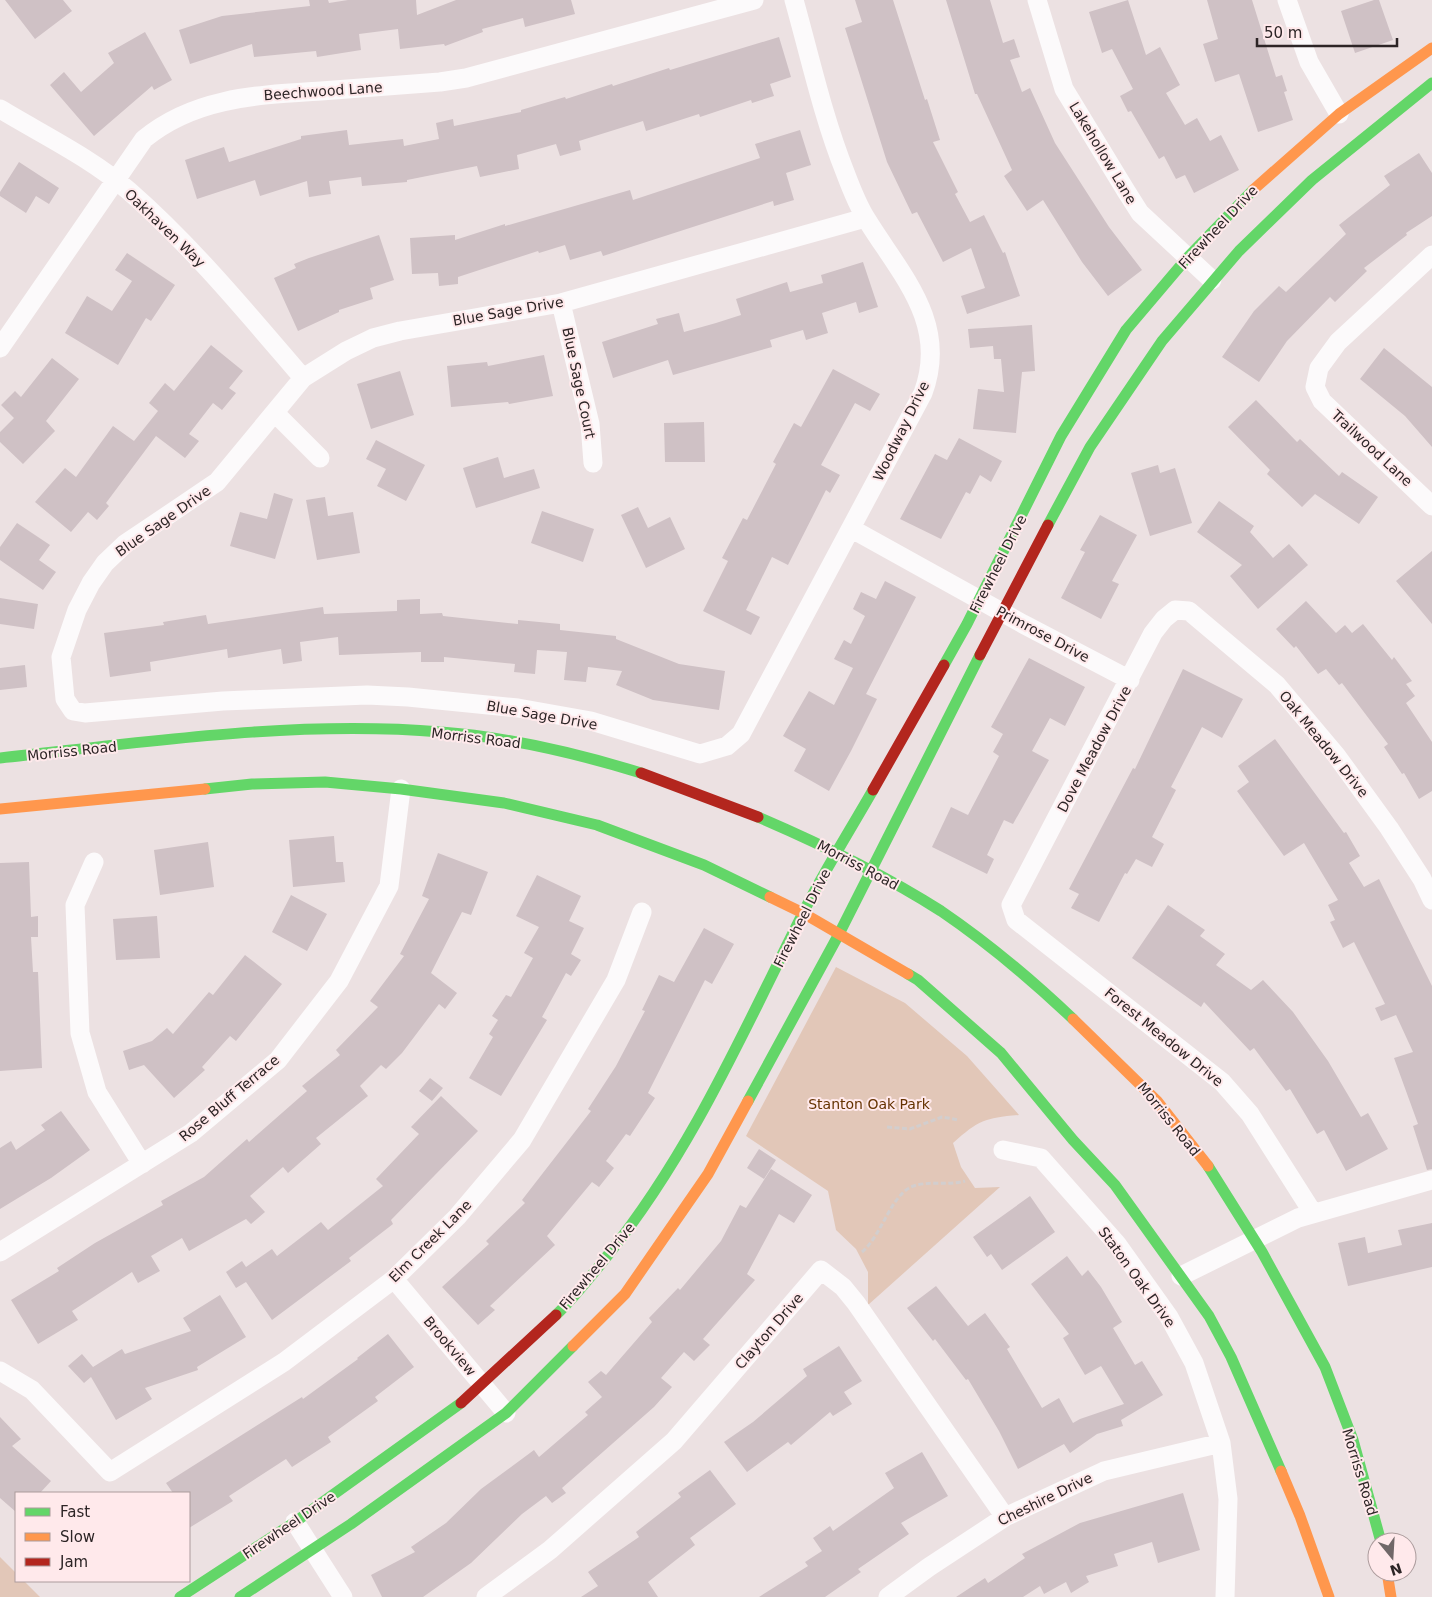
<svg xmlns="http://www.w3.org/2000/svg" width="1432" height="1597" viewBox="0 0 1432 1597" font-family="'DejaVu Sans',sans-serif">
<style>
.green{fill:#e2c7b8}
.building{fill:#cfc1c5}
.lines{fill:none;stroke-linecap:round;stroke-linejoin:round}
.path{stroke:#d2cece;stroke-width:3;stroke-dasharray:5 2.5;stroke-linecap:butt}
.street{stroke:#fcfafb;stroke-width:19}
.fast{stroke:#63d668;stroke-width:11}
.slow{stroke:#ff974d;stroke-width:11}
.jam{stroke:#b3261e;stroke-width:11}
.labels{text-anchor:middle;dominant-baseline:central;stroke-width:4;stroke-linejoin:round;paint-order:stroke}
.street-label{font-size:14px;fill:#2d2526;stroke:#ffe9eb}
.park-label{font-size:14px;fill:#653200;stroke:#ffe9eb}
</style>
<rect width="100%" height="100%" fill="#ece1e2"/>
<!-- green -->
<path class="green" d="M836 967 905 1003 967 1056 1019 1115C985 1118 979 1120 953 1143L961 1167 975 1188 1000 1187 868 1305V1272L856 1249 836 1230 828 1191 746 1136Z
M0 1557 16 1573V1581H24L40 1597H0Z"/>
<!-- building -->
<path class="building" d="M5 0H63L72 11 35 39Z
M309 0H328L329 3 348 0H416L417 15 456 0H571L575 14 525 27 523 18 482 29 483 32 445 46 444 44 400 49 398 29 359 34 361 50 317 57 316 51 254 57 252 44 190 64 179 30 222 16 310 6Z
M855 0H893L925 100 927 99 940 140 933 142 958 192 955 194 970 222 984 215 1003 253 1005 252 1020 296 967 314 961 296 985 288 971 248 943 262 917 212 912 214 887 162 845 28 862 22Z
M946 0H990L1003 43 1014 39 1020 57 1010 60 1022 92 1030 88 1055 143 1109 227 1142 270 1108 296 1082 262 1043 200 1027 211 1004 176 1012 170 977 94H975Z
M1128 0 1146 55 1160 47 1180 85 1166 93 1185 125 1197 118 1210 141 1221 135 1239 170 1194 193 1185 175 1176 179 1164 156 1159 159 1131 111 1128 112 1120 96 1133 89 1112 49 1102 53 1089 12Z
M1207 0H1252L1276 77 1282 75 1287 91 1284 92 1293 120 1258 132 1239 74 1215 82 1203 44 1218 39Z
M1374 0H1379L1393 40 1355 53 1341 11Z
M145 32 172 80 154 90 152 86 94 136 50 85 64 72 81 92 114 63 108 53Z
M779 37 791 77 770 84 774 96 752 103 751 100 700 117 699 114 646 131 643 121 579 141 581 150 560 156 556 144 517 155 519 169 480 177 477 166 407 180V182L362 186 361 177 329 181 331 194 309 197 307 181 260 196 255 180 197 199 185 160 224 147 229 162 301 139V136L347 130 349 145 403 139 404 146 439 139 436 123 453 119 454 126 521 112V110L565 97 566 99 612 84 613 86 669 68 670 70Z
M800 130 811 165 786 173 794 200 774 206 773 201 603 256 601 251 570 260 565 245 539 253 538 251 458 277V284L439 286 438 273 412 274 410 238 455 235V240L505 224V226L630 190 633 200 760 158 755 144Z
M1419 153 1432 173V216L1406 233 1407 235 1364 268 1367 271 1335 302 1330 297 1287 341 1259 382 1222 357 1254 311 1279 286 1286 292 1346 234 1339 225 1390 185 1384 176Z
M19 162 59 188 49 204 36 196 26 213 0 196V192Z
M379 235 394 280 370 288 373 299 339 310V312L298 331 274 278 296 268 294 264 309 258Z
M127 253 175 285 151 321 146 318 118 365 65 333 87 296 112 311 132 281 115 270Z
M863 262 878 307 859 313 856 302 822 313 828 333 806 340 803 330 770 340 772 347 673 375 668 360 613 378 602 342 658 324 656 319 679 313 684 332 716 323 741 315 736 299 787 282 790 292 823 283 821 275Z
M1032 325 1035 371 1022 372 1016 433 973 429 978 389 1004 392 1001 359H994L993 346 970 348 968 329Z
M211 345 243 371 229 388 236 393 222 410 213 403 189 434 199 441 185 458 156 436 106 503 109 506 97 520 88 512 71 532 35 502 65 468 76 477 113 426 134 441 158 411 149 403 165 383 174 391Z
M1384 348 1432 387V447L1405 416 1360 379Z
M544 355 553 396 509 404 508 402 451 407 447 366 487 362 488 366Z
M52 358 79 379 46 421 55 431 23 464 0 442V432L14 418 1 405 15 391 21 397Z
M833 369 880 394 870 411 855 403 821 465 840 475 830 493 826 490 788 565 772 557 746 610 760 617 751 635 703 611 728 561 722 558 743 518 747 520 776 464 773 462 794 423 801 427Z
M400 371 414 415 371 429 357 384Z
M1256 400 1297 442 1300 439 1339 476 1342 472 1378 497 1359 524 1315 494 1302 507 1267 474 1270 470 1228 427Z
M704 422 705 462H665L664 423Z
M959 438 1002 461 991 482 980 475 970 494 966 492 941 539 900 519 935 454 947 460Z
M376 440 425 465 406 501 377 486 386 469 366 459Z
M498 457 504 478 534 469 540 488 476 508 463 468Z
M1158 465 1160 473 1175 468 1192 523 1150 536 1131 473Z
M274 493 293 499 275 559 230 546 240 512 267 519Z
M325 497 328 516 353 512 360 553 317 560 306 500Z
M1219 501 1254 526 1250 532 1273 558 1289 544 1308 565 1258 609 1230 576 1242 565 1197 532Z
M638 507 648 528 670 517 685 549 646 568 621 515Z
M542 511 594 529 583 562 531 543Z
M1100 515 1137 535 1112 581 1119 584 1101 619 1061 598 1085 552 1080 550Z
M17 523 50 545 39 560 56 572 43 590 0 560V547Z
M1432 551V624L1396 581Z
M885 581 916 597 866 694 877 699 851 751 829 791 794 771 806 749 783 736 809 691 834 705 853 668 834 659 844 640 851 644 865 616 853 609 861 592 876 599Z
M0 598 38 604 34 629 0 624Z
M420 599V614L442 613 443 616 518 624V620L560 624V630L616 636V639L679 664 725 671 719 710 653 700 616 685 622 671 588 667 586 682 564 680 567 652 537 650 535 674 514 672 515 664 444 657V662H421V652L339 655 338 637 300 642 302 661 283 664 281 649 228 658 227 649 150 662 151 671 110 677 104 633 164 625 163 622 206 615 208 624 323 607 324 614 397 611V600Z
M1306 601 1336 633 1345 625 1352 633 1363 624 1392 660 1394 657 1412 681 1406 684 1415 696 1406 703 1432 742V791L1419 799 1404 773 1402 774 1384 747 1388 744 1342 683 1339 685 1326 669 1318 674 1296 646 1294 648 1276 629Z
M1029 658 1085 687 1065 726 1050 718 1032 751 1049 760 1013 824 1004 820 987 855 994 859 987 874 932 847 951 807 968 815 999 756 993 752 1003 734 991 727Z
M25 665 27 687 0 690V668Z
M1183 669 1243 699 1222 738 1202 727 1171 787 1176 790 1152 837 1164 844 1152 867 1136 859 1127 874 1125 873 1099 922 1071 908 1079 894 1069 889 1133 768 1135 769Z
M1275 739 1344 833 1346 832 1360 856 1349 863 1364 887 1379 879 1432 986V1169L1427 1170 1413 1126 1418 1124 1394 1058 1413 1052 1396 1015 1381 1021 1375 1008 1385 1004 1354 942 1343 948 1330 922 1335 920 1328 905 1338 900 1304 843 1284 856 1237 791 1249 782 1238 766Z
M334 836 336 862H343L345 882 293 887 289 840Z
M208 842 214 887 160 895 154 850Z
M438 853 488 872 471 915 462 912 431 973 457 993 445 1009 439 1004 402 1053 386 1069 381 1065 360 1086 368 1096 316 1138 321 1144 288 1173 283 1167 250 1196 265 1212 251 1224 246 1219 189 1251 182 1238 151 1256 160 1271 138 1283 132 1272 72 1311 78 1320 38 1344 11 1300 59 1271 57 1268 95 1243 163 1205 161 1201 204 1177 247 1139 249 1142 307 1091 302 1086 340 1055 336 1050 378 1007 370 1001 404 956 400 954 429 899 422 896Z
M29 862 31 917 38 916V937H31L33 972H38L42 1068 0 1071V863Z
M537 875 581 896 569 921 584 928 571 954 581 960 571 976 566 973 542 1017 547 1020 501 1096 469 1078 493 1037 489 1034 498 1020 492 1016 506 995 511 997 533 958 524 953 539 927 516 916Z
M291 895 327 914 307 951 272 932Z
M1168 905 1205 930 1200 936 1225 954 1216 965 1251 990 1263 980 1293 1012 1328 1061 1361 1117 1368 1113 1388 1149 1346 1171 1324 1130 1317 1134 1290 1089 1286 1091 1254 1048 1250 1051 1204 1002 1201 1007 1132 958Z
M157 916 160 958 116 960 113 919Z
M704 928 734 944 712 984 705 980 648 1093 655 1098 630 1136 626 1134 606 1161 614 1168 599 1187 592 1182 547 1236 555 1245 490 1306 495 1310 478 1325 442 1287 489 1244 486 1241 525 1203 522 1200 591 1111 588 1109 616 1066 645 1011 642 1010 659 975 674 982Z
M245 955 282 984 236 1041 230 1036 202 1067 205 1070 174 1098 144 1065 129 1070 123 1051 152 1041 167 1028 173 1034 209 992 213 995Z
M430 1078 443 1088 432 1101 419 1091Z
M441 1096 478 1131 391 1220 393 1224 349 1258 351 1261 272 1320 246 1282 236 1288 226 1272 242 1261 246 1267 272 1249 277 1256 321 1222 328 1230 383 1186 376 1179 419 1134 411 1127Z
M61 1111 90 1150 51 1178 0 1209V1148L11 1141 16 1150 45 1130 41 1125Z
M759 1149 776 1160 764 1179 747 1168Z
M771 1169 812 1195 794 1223 779 1214 747 1274 755 1280 703 1339 710 1345 694 1361 684 1352 661 1378 672 1387 654 1407 562 1488 566 1493 552 1503 546 1496 522 1514 471 1563 423 1597H382L371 1575 415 1552 411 1547 446 1523 481 1489 534 1450 539 1457 588 1415 585 1412 602 1397 588 1382 601 1371 606 1375 652 1322 649 1318 678 1288 680 1290 721 1241 740 1205 746 1208Z
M1030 1196 1055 1232 1002 1270 991 1254 987 1257 973 1237Z
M1432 1223V1267L1348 1286 1338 1243 1365 1237 1368 1253 1402 1245 1398 1230Z
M1067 1256 1082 1276 1088 1270 1101 1287 1122 1322 1113 1328 1135 1365 1142 1361 1163 1395 1121 1420 1123 1426 1097 1434 1070 1453 1064 1444 1018 1469 999 1431 968 1379 966 1380 935 1339 933 1341 907 1308 936 1286 968 1326 985 1313 1010 1347 1007 1349 1042 1408 1059 1398 1073 1423 1080 1419 1124 1404 1101 1366 1085 1375 1063 1338 1069 1334 1031 1284Z
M220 1295 246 1337 197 1367 198 1370 145 1388 152 1399 116 1420 91 1377 84 1383 68 1366 82 1354 93 1367 122 1349 125 1354 191 1331 183 1318Z
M388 1334 414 1367 375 1397 378 1401 328 1437 331 1442 292 1467 286 1459 229 1496 233 1501 189 1528V1493H173L166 1483 302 1397 303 1399 358 1359 357 1358Z
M839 1346 862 1381 844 1392 852 1404 833 1416 830 1412 791 1445 788 1442 747 1472 724 1442 753 1422 807 1376 803 1369Z
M0 1417 21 1439 12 1446 51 1481 40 1493H16V1512L0 1498Z
M922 1452 948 1496 901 1523 909 1534 858 1569 861 1572 825 1597H759L808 1566 805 1562 822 1551 813 1538 830 1526 833 1531 894 1488 885 1473Z
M710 1470 736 1504 690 1538 695 1545 648 1582 658 1597H581L598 1586 588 1572 639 1537 636 1532 681 1497 678 1493Z
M1183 1493 1200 1550 1158 1563 1152 1542 1114 1554 1118 1566 1086 1576 1089 1582 1071 1593 1066 1582 1044 1594 1040 1586 1023 1597H956L985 1578 988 1583 1025 1558 1022 1554 1080 1523Z"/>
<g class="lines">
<!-- path -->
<path class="path" d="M887 1127 910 1129 942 1117 959 1120
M862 1252C882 1235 890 1197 911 1187 927 1180 948 1186 965 1181"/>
<!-- street -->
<path class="street" d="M794 0C810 57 823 117 845 172 851 188 858 206 867 220 901 275 949 323 923 393L741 734 727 746 700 754 591 721 518 708 408 697 367 695 223 701 85 713 73 711 65 699 61 657 77 610 91 583 105 563 125 544 217 482 303 378 346 351 373 338 400 331 561 303 865 218
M1037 0 1064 89 1126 191 1140 213 1212 280
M1287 0 1309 62 1339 114
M0 109C43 135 91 158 129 191 193 247 248 314 303 378
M1432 255 1338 342 1319 368 1315 387 1322 401 1432 506
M561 303 590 424 593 463
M0 348 144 139C195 97 258 95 321 91 361 88 400 85 440 82L466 78 754 0
M275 413 320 458
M852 529 1023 624 1130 680
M94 862 75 905 80 1033 97 1092 142 1164
M1003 1150 1041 1158 1117 1244 1169 1317 1194 1363 1221 1443 1228 1499 1225 1597
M1313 1213 1250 1114 1222 1082 1016 920 1011 905 1153 633 1164 619 1175 610 1189 611 1277 685 1336 755 1389 828 1422 879 1432 900
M0 1252 191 1133 278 1060 339 981 389 886 401 789
M1181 1276 1298 1218 1432 1180
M394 1279 506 1413
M0 1371 32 1390 110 1472 284 1362 394 1279 457 1217 522 1140 616 980 642 912
M295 1522 343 1597
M486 1597 550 1550 674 1441 821 1270 843 1287 856 1303 1005 1517
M888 1597 929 1567 1005 1517 1104 1471 1221 1443"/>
<!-- fast -->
<path class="fast" d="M1048 525 1090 447 1162 341 1239 251 1312 180 1432 83
M944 665 967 624 1061 436 1126 330 1187 258 1253 190
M0 758C146 742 294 720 441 732 509 737 576 753 641 773
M205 789 252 784 325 782 401 789 504 803 597 825 704 865 770 897
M758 817C821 844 883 874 941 911 988 943 1032 980 1073 1019
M908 974 918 980 1001 1053 1073 1140 1115 1185 1209 1316 1231 1357 1281 1471
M748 1101 839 934 980 655
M1208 1166 1262 1252 1325 1367 1353 1440 1381 1542
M556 1315C575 1297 591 1276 608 1255 691 1152 743 1032 802 915 823 873 849 832 873 790
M180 1597 295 1522 461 1403
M240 1597 351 1524 506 1413 573 1346"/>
<!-- slow -->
<path class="slow" d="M1253 190 1339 114 1432 48
M0 809 205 789
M770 897 803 913 908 974
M1073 1019 1157 1101 1208 1166
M573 1346 625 1294 708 1174 748 1101
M1281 1471 1300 1516 1329 1597
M1387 1572 1391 1597"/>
<!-- jam -->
<path class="jam" d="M980 655 1048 525
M641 773 758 817
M873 790 944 665
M461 1403 556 1315"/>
</g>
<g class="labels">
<!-- street labels -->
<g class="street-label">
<text transform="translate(323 91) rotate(-4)">Beechwood Lane</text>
<text transform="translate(1103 153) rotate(59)">Lakehollow Lane</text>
<text transform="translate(1218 227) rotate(-47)">Firewheel Drive</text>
<text transform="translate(165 228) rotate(44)">Oakhaven Way</text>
<text transform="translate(508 311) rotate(-10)">Blue Sage Drive</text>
<text transform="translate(579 383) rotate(78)">Blue Sage Court</text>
<text transform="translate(901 431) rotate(-64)">Woodway Drive</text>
<text transform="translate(1372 448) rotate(43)">Trailwood Lane</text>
<text transform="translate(163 521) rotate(-35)">Blue Sage Drive</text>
<text transform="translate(998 564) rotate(-63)">Firewheel Drive</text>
<text transform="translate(1043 634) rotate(28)">Primrose Drive</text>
<text transform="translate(542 715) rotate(10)">Blue Sage Drive</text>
<text transform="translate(476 738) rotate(7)">Morriss Road</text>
<text transform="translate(1324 744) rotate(51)">Oak Meadow Drive</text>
<text transform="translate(1094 749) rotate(-62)">Dove Meadow Drive</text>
<text transform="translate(72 751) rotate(-6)">Morriss Road</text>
<text transform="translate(858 865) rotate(28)">Morriss Road</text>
<text transform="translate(802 918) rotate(-63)">Firewheel Drive</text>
<text transform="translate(1164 1037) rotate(39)">Forest Meadow Drive</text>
<text transform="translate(229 1098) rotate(-40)">Rose Bluff Terrace</text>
<text transform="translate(1169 1119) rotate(51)">Morriss Road</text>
<text transform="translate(430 1241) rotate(-45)">Elm Creek Lane</text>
<text transform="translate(597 1266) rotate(-50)">Firewheel Drive</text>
<text transform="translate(1137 1277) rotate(54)">Staton Oak Drive</text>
<text transform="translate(769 1331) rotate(-49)">Clayton Drive</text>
<text transform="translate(450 1346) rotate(50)">Brookview</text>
<text transform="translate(1360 1472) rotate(73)">Morriss Road</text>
<text transform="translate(1045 1499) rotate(-26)">Cheshire Drive</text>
<text transform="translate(289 1525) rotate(-34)">Firewheel Drive</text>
</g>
<!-- park labels -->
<g class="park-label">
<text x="869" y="1104">Stanton Oak Park</text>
</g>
</g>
<!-- legend -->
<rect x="15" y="1492" width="175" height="90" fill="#ffe9eb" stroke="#ab9b9c"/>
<rect x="25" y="1508" width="25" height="8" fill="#63d668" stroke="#ab9b9c"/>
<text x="60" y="1517" font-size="15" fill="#2d2526">Fast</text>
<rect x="25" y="1533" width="25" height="8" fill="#ff974d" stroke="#ab9b9c"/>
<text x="60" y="1542" font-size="15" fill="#2d2526">Slow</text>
<rect x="25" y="1558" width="25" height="8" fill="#b3261e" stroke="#ab9b9c"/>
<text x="60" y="1567" font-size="15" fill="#2d2526">Jam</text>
<!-- north arrow -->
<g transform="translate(1392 1557) rotate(162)"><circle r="24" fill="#ffe9eb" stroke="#ab9b9c"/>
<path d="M0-4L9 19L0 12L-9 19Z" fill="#706768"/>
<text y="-8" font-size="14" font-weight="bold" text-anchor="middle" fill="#2d2526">N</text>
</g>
<!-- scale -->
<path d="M1257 38v8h140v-8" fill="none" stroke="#2d2526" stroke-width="2.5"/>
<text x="1264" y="38" font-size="15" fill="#2d2526" stroke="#ffe9eb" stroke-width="4" paint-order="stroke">50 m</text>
</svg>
